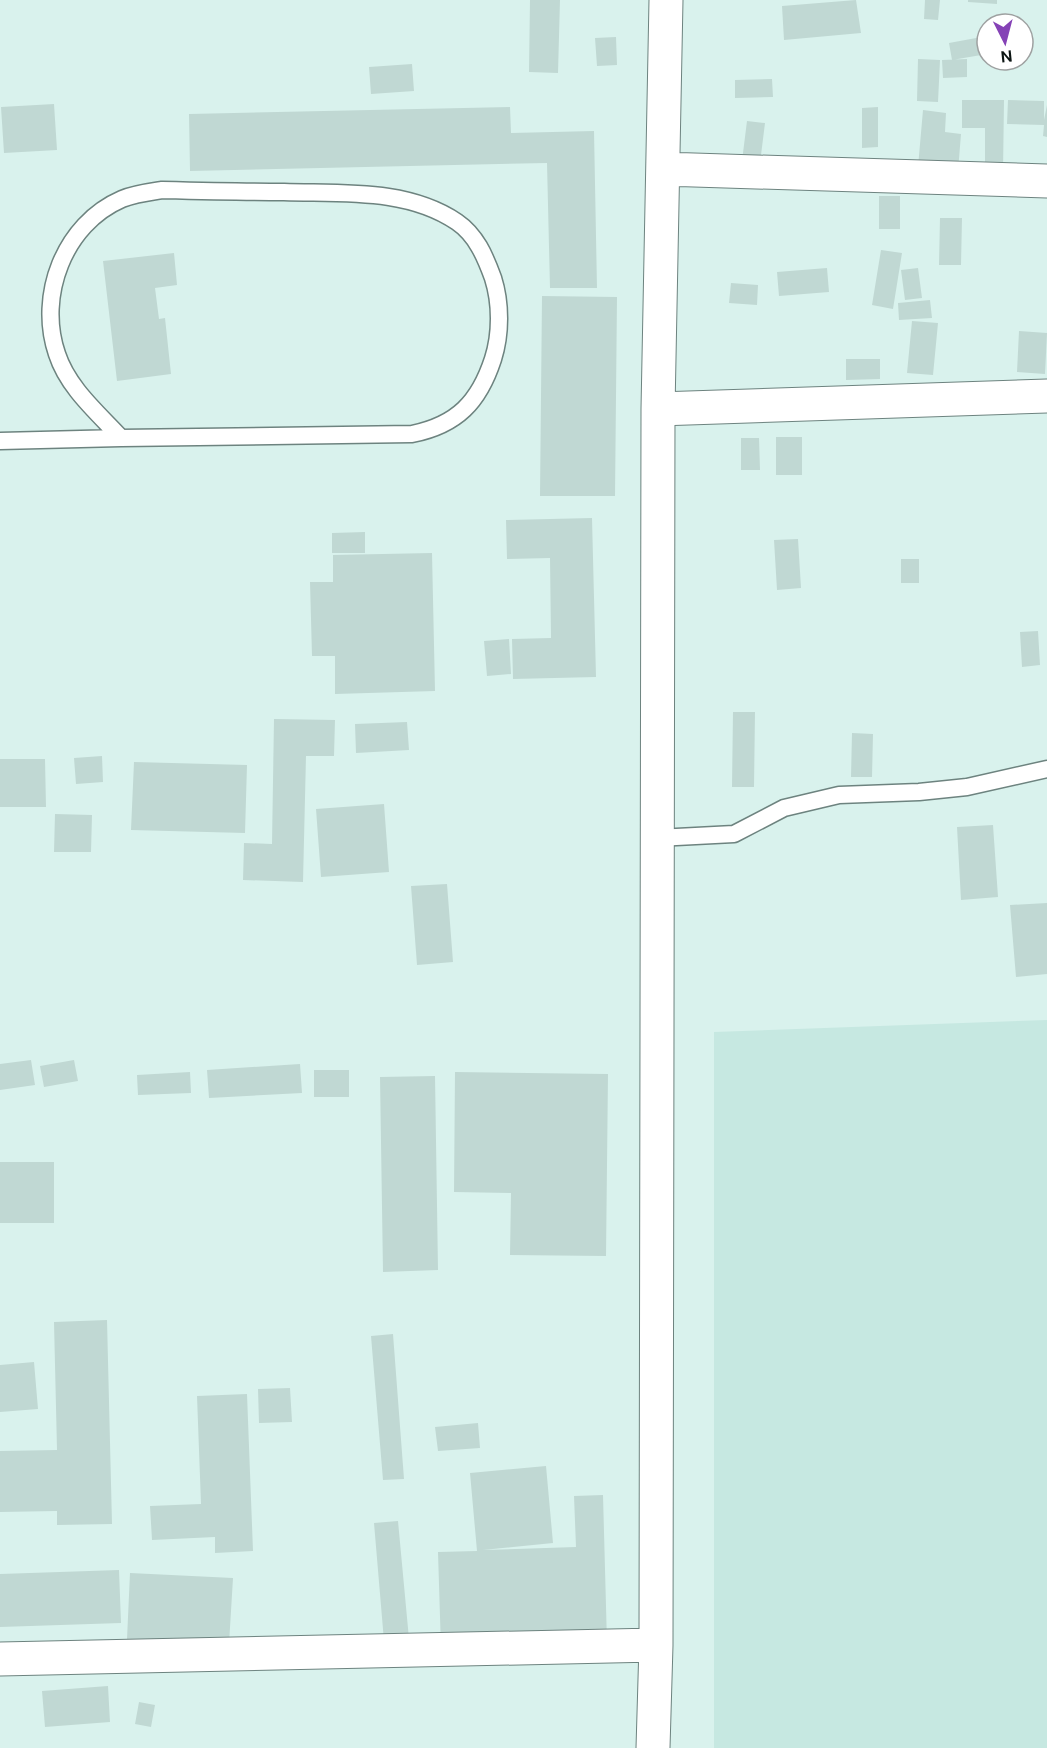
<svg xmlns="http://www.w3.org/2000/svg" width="1047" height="1748" viewBox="0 0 1047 1748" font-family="'DM Sans',sans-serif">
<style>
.built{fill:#c6e8e1}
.building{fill:#c0d8d3}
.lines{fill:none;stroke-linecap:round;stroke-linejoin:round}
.service-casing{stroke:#6d837f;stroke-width:19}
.minor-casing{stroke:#6d837f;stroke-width:35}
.service{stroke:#fff;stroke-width:16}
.minor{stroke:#fff;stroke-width:33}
</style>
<rect width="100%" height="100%" fill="#d9f2ed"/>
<!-- built -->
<path class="built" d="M1047 1020V1748H714V1032Z"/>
<!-- building -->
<path class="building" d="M530 0H560L558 73 529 72Z
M856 0 861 33 784 40 782 6Z
M925 0H940L938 20 924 19Z
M968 0H997V4L968 2Z
M987 36V54L952 60 949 43Z
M616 37 617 65 597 66 595 38Z
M918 59 940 60 938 102 917 101Z
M967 59V77L943 78 942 60Z
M412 64 414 91 371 94 369 67Z
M772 79 773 97 735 98V80Z
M962 100H1004L1003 172H985V128H962Z
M1008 100 1044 101V120L1047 105V137L1043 136 1044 125 1007 124Z
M54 104 57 150 4 153 1 107Z
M510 107 511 133 594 131 597 288H550L547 163 190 171 189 114Z
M878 107V147L862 148V108Z
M923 110 946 113 945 132 961 134 958 171 918 167Z
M747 121 765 123 759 171 741 169Z
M879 196H900V229H879Z
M940 218H962L961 265H939Z
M881 250 902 253 893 309 872 305Z
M174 253 177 285 155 288 159 319 165 318 171 374 117 381 103 261Z
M827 268 829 292 779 296 777 272Z
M918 268 922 298 905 300 901 270Z
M731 283 758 285 757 305 729 303Z
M542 296 617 297 615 496H540Z
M930 300 932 318 899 320 898 303Z
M912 321 938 323 933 375 907 373Z
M1019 331 1047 333 1045 374 1017 372Z
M846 359H880V379L846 380Z
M776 437H802V475H776Z
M741 438H759L760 470H741Z
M592 518 596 677 513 679 512 639 551 638 550 558 507 559 506 520Z
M365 532V553H332V533Z
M798 539 801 588 777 590 774 540Z
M432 553 435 691 335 694V656H312L310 582H333V555Z
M901 559H919V583H901Z
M1038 631 1040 665 1022 667 1020 632Z
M509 639 511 674 487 676 484 641Z
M733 712H755L754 787H732Z
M274 719 335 720 334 756H306L303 882 243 880 244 843 272 844Z
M407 722 409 750 356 753 355 724Z
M852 733 873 734 872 777H851Z
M102 756 103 782 76 784 74 758Z
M0 759H45L46 807H0Z
M134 762 247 765 245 833 131 830Z
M384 804 389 872 321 877 316 809Z
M55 814 92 815 91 852H54Z
M993 825 998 897 961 900 957 827Z
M447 884 453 962 417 965 411 886Z
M1047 903V974L1016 977 1010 905Z
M31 1060 35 1085 0 1090V1064Z
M74 1060 78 1081 44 1087 40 1066Z
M300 1064 302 1093 209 1098 207 1070Z
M314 1070H349V1097H314Z
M190 1072 191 1093 138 1095 137 1075Z
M455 1072 608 1074 606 1256 510 1255 511 1193 454 1192Z
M435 1076 438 1270 383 1272 380 1077Z
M0 1162H54V1223H0Z
M107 1320 112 1524 57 1525V1511L0 1512V1451L57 1450 54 1322Z
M393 1334 404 1479 383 1480 371 1336Z
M34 1362 38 1409 0 1412V1365Z
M290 1388 292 1422 259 1423 258 1389Z
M247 1394 253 1551 215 1553V1537L152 1540 150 1506 201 1504 197 1396Z
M478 1423 480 1448 438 1451 435 1427Z
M546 1466 553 1543 483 1550 576 1547 574 1496 603 1495 607 1643 441 1649 438 1552 477 1551 470 1473Z
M398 1521 409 1639 384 1641 374 1523Z
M119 1570 121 1623 0 1627V1574Z
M130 1573 233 1578 229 1644 127 1639Z
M108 1686 110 1722 45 1727 42 1691Z
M139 1702 155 1705 151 1727 135 1724Z"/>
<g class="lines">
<defs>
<path id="service" d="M162 190C203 191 244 192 284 192 341 194 407 188 457 222 476 235 485 256 493 278 501 303 501 334 493 359 479 402 457 425 412 434L121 438C98 413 68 388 57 354 37 296 64 224 122 199 134 194 149 192 162 190Z
M0 441 121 438
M657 838 734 834 784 808 839 795 919 792 967 787 1047 769"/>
<path id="minor" d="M663 169 1047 181
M658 409 1047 396
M0 1659 656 1645
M653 1748 656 1645 658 409 666 0"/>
</defs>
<!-- service casing -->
<use href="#service" class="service-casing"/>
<!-- minor casing -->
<use href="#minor" class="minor-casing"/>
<!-- service -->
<use href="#service" class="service"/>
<!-- minor -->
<use href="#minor" class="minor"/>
</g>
<!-- north arrow -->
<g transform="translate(1005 42) rotate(174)"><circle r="28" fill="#ffffff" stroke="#9ea1a1" stroke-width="1.5"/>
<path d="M0-4.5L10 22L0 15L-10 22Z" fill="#8542b6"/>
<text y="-9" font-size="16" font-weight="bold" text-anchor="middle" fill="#0c1513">N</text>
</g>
</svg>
